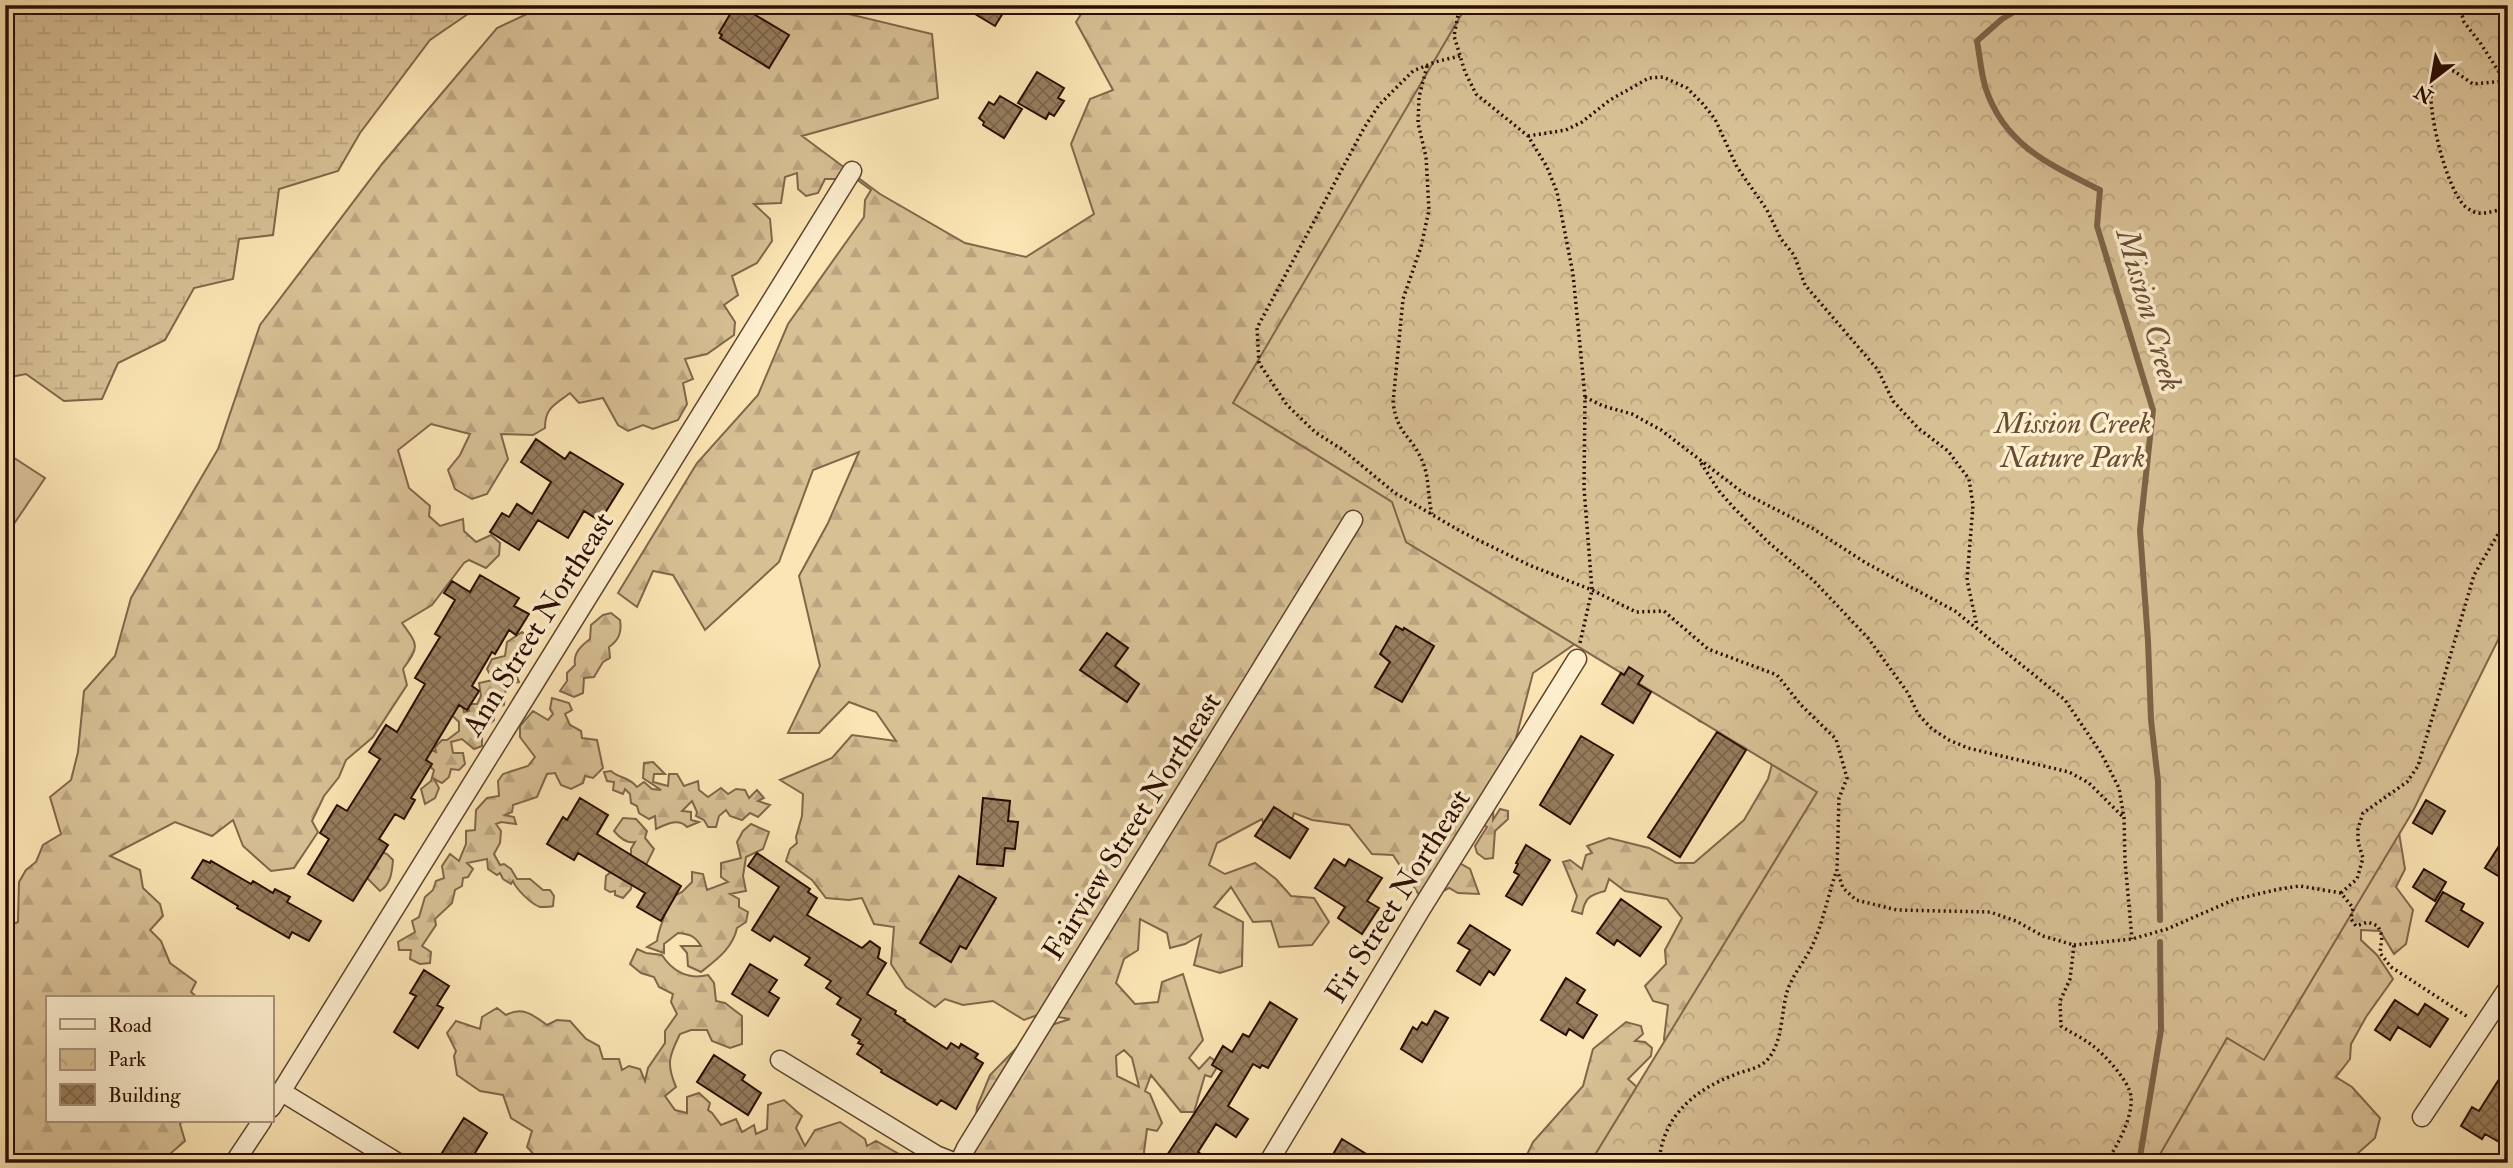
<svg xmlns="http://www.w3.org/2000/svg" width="2513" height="1168" viewBox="0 0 2513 1168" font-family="'IM FELL Double Pica',serif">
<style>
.grass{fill:#d8c095;stroke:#81664a;stroke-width:2}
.forest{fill:url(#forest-firs);stroke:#81664a;stroke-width:2;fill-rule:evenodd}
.wetland{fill:url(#wetland-marsh);stroke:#81664a;stroke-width:2}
.park{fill:url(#park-crowns);stroke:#81664a;stroke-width:2}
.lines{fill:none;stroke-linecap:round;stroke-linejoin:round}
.stream{stroke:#7d6347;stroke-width:6}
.building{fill:url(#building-cross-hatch);stroke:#2a0d00;stroke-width:2}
.street-casing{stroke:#5e432d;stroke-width:21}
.path{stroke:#2a0d00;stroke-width:3.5;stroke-dasharray:2 3.5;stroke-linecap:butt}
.street{stroke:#fdeece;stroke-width:18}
.labels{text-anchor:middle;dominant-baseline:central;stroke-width:7;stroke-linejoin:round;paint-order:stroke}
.park-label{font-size:30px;font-style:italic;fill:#674c34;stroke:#fdeece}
.street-label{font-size:30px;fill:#2a0d00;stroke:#fdeece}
.water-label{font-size:32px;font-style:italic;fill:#694d36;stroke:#fdeece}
</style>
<defs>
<pattern id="forest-firs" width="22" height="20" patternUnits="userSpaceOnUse" patternTransform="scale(1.75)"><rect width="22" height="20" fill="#d8c095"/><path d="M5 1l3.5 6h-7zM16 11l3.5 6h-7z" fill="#baa47f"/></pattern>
<pattern id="wetland-marsh" width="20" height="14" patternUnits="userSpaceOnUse" patternTransform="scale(1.75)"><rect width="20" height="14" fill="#d8c095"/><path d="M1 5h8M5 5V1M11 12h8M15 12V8" fill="none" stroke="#baa47f"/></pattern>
<pattern id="park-crowns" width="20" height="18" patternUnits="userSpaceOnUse" patternTransform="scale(1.75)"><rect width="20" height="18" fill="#d8c095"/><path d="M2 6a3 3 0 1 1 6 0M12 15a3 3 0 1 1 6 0" fill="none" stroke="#baa47f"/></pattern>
<pattern id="building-cross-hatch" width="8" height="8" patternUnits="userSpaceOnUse" patternTransform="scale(1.75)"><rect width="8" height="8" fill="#977d5e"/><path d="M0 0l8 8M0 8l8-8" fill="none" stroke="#7b654b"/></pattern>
</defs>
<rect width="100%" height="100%" fill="#fce5b4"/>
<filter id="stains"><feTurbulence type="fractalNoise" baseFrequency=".00286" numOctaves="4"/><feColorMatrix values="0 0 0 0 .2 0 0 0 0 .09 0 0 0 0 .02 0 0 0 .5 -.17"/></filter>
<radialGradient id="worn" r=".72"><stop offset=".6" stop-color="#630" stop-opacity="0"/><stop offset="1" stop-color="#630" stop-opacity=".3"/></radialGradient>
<!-- grass -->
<path class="grass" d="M5 452 45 478 5 537Z"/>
<!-- forest -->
<path class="forest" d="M546 5H838L840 12 932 34 938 98 802 136 880 194 965 243 1026 257 1094 214 1071 144 1090 99 1113 90 1076 22 1087 5H1868L2394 802 2405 869 2396 887 2413 910 2406 944 2394 954 2380 931 2361 930V940L2377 955 2393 979 2366 1017 2351 1044 2350 1059 2336 1077 2352 1087 2380 1118 2375 1138 2347 1163H1523L1533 1142 1583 1086 1593 1049 1626 1022 1641 1026 1643 1034 1635 1041 1645 1042 1652 1048 1651 1056 1628 1079 1647 1096 1667 1055 1664 1039 1668 1005 1653 1001 1645 986 1666 964 1665 950 1682 918 1667 899 1625 891 1609 879 1605 891C1589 895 1585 898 1582 914L1572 911 1577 896 1563 862 1570 860 1582 869 1586 855 1592 853 1587 846 1609 838 1649 848 1676 863H1694L1744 820 1768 779 1779 738 1726 731 1699 721 1672 681 1585 637 1533 673 1509 765 1494 788 1493 820 1500 809 1508 811V819L1495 831 1493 858 1485 859 1477 853 1475 846 1487 827 1473 817 1456 861 1470 869 1479 894 1458 893 1449 888 1423 901 1393 855 1372 854 1349 825 1312 820 1294 813 1288 832 1266 831 1262 819 1217 843 1209 865 1225 874 1255 863 1276 879 1291 896 1314 898 1329 922 1312 945 1279 947 1271 921 1253 922 1231 887 1214 907 1243 922 1242 966 1220 973 1194 965 1201 935 1185 944 1170 948 1167 933 1140 919 1138 950 1124 959 1116 983 1135 1004 1158 1002 1162 982 1183 974 1203 1040 1189 1058 1199 1069 1210 1057 1219 1064 1211 1077 1205 1075 1194 1112H1181L1151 1075 1145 1091 1150 1094 1162 1123 1157 1131 1147 1129 1143 1160 1140 1163H976L963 1136 975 1128 977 1107 990 1075 1033 1031 1070 1019 1040 1014 1024 1020 993 1001 963 1005 945 999 935 1007 906 987 891 964 894 927 874 924 862 898 849 900 826 898 812 880 786 861 790 849 797 843 796 837 802 816 803 794 780 780 832 758 852 735 896 741 876 712 849 702 819 733H788L820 666 799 576 828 523 859 452 813 470 779 562 705 630 673 575 653 571 637 607 618 593 697 463 758 395 788 324 864 217 865 200 871 190 852 176 842 179H825L818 193 806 196 798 189 797 173 785 177 781 203 754 204 770 219 772 241 757 263 732 276 738 295 724 305 735 322 734 335 707 354 685 359 693 379 683 383 687 404 678 420 653 429 643 425 628 431 618 425 603 398 579 403 570 393C555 405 545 407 545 428L533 435 501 434 508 459 487 494 472 499 455 489 448 470 460 455 470 434 431 424 398 450 409 488 430 506 429 516 440 526 463 519 464 531 476 542 491 535 500 543 499 555 486 568 469 560 464 563 432 605 402 623C418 645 420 646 403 669L407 685 373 737 346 760 339 777 324 796 312 821 318 832 294 868 271 871 243 846 233 820 212 836 175 822 110 856 140 870 143 888 160 904 163 916 150 930 161 941 170 963 196 982 191 992 198 998H47V1121H183L180 1124 185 1141 171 1153 167 1163H5V927L18 922 19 882 26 870 36 862 43 845 61 834 50 797 71 780 78 752 84 691 115 656 131 598 218 449 260 325 382 164 497 28ZM1124 1050 1132 1058 1139 1087 1117 1076 1116 1056Z
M611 613 620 620C622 632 619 640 609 647L610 658 603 662 594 677 584 678 583 693 574 697 560 691 567 681V673L575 665C573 653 581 646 590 639L591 625 603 615Z
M522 632 530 639 525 654 510 661 519 682 506 685 504 705 493 708 494 720 482 730V746L474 749 462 739 451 742 453 753H463L465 764 459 770 451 769 449 777 442 783 434 779 439 788 435 798 425 804 421 789 431 781 434 770 428 765 426 758 432 750 436 752 435 747 442 740H447L459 731V722L448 712 462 703 464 712 469 711 468 704H477L481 696 479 683 493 680 487 669 492 659 505 656 507 642Z
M552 698 569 703 572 710 565 714 570 725 581 731 582 738 597 740 603 768 593 778 585 776 583 783 571 789 561 785 555 773 547 774 537 797 513 805 512 812 505 815 514 817 516 824 501 822 496 824 501 831 500 843 494 854 500 865 504 864 511 869 517 879H530L543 890H550L554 896 553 906C551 907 542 907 540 907 531 904 516 889 513 881L511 884 503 879 500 873 497 875 488 869 487 859 467 863 473 869 468 877 463 878 462 886 455 890 452 903 435 919 436 925 422 946 431 952 430 963 420 964 410 959 411 950H399L398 942 415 932 412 921 419 917 425 897 433 890 436 881 444 878 442 866 450 854 459 861 466 844V831L475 830 476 810 487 798 499 796 498 781 503 774 528 766 535 757 520 737V726L533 711 548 720 553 714 550 709Z
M653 762 665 774H654L653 782 668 786 669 774H677L684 786 698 781 699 790 708 797 721 788 728 794 736 789 745 790 749 798 757 790 764 798 758 801 770 805 758 817 750 813 742 820 730 816 726 810 719 816 716 827H708L704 820 696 816 697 812 692 801 682 811 691 812V820L699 822 687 827C678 818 667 824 656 829L655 816 649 819 639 813 637 806 631 803 630 794 625 789 623 794 613 790 614 782 607 781 604 772 611 771C620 779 628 776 637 787L644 782 652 789 661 790 643 778 644 763Z
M623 818 636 819 647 831 645 838 654 849 646 865 631 857V849L635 842C626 844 619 837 614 831Z
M751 824 769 832 763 849 746 857 743 876 746 891 730 894 739 899V907L748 912 746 922 737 928C733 948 716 960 701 972L688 966 687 953 681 946H701C695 936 690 934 678 933L664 944V953L647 947 657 941C659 925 667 916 667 900L682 892 692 882V872L703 874 707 890 728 882 721 877V863L741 858 737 842 743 831Z
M374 849 387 854 393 860C392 872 391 884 380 891L366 877Z
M612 871 632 881 631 889 623 898 615 895V891L610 892 605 889 606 876Z
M637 949 646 953 662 955C672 971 688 980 708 975L714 983 716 1001 725 1003 742 1016V1044L730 1048 712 1041 707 1030H691L680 1034C669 1056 666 1064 676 1087L665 1096 675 1110 687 1113V1097L699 1093 710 1103 708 1110 712 1113 721 1125 736 1119 742 1132 754 1125 756 1134 767 1129 768 1105 784 1100 802 1116 796 1128 805 1146 815 1130 840 1122 865 1139 867 1146 876 1141 899 1154 907 1163H684L672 1155 668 1163H539L540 1161 527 1147 532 1131 511 1118 503 1095 480 1091 457 1075 454 1056 456 1051 447 1033 456 1021 480 1029 482 1017 497 1008 506 1015C523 1006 533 1015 547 1025L557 1020 570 1021 586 1039 599 1046 603 1059H619L622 1070 629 1066 640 1069 645 1081 648 1068 665 1043V1031L677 1014 671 1002 673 994 659 987 654 977 641 973 630 964Z"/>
<!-- wetland -->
<path class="wetland" d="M5 5H481L430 40 360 133 338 171 279 189 273 235 239 239 233 279 194 288 165 340 118 363 102 399 64 401 26 374 5 378Z"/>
<!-- park -->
<path class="park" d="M1467 5H1682L1685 7 1687 5H2496L2508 11V620L2413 811 2264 1060 2227 1038 2155 1163H1590L1817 792 1406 542 1392 502 1233 403Z"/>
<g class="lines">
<!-- stream -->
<path class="stream" d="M2026 5 2002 19 1977 41C1980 57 1981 75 1986 89 2005 146 2051 165 2100 190L2097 226 2153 410 2140 530 2148 641 2151 720 2158 781 2160 920
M2139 1163 2161 1030 2160 942"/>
</g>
<!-- building -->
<path class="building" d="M960 5H1008L995 26Z
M740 6 789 35 769 68 720 38 722 35 719 33 732 11 736 13Z
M1037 72 1064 88 1058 98 1064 101 1054 116 1049 113 1046 119 1018 103Z
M1000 96 1022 109 1004 138 983 125 984 122 979 118 989 102 994 105Z
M536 439 565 459 570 452 623 484 600 521 584 511 568 538 538 520 519 550 490 532 502 513 509 517 517 504 532 514 551 482 521 462Z
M480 575 519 598 514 606 529 614 516 635 509 630 495 654 492 652 472 686 479 691 467 710 459 705 426 760 432 764 411 798 415 800 404 819 395 814 379 839 388 845 353 901 308 874 329 839 320 833 337 805 347 811 380 759 369 752 386 725 397 732 425 684 415 678 440 637 435 634 455 600 444 593 452 581 470 592Z
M1396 626 1403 630 1404 628 1434 646 1402 702 1375 687 1390 662 1380 654Z
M1107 633 1128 648 1115 666 1139 684 1127 702 1080 670Z
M1629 667 1643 676 1638 684 1651 692 1633 723 1602 704 1621 673 1624 675Z
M1717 732 1746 750 1680 857 1648 837Z
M1581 736 1613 755 1570 824 1540 805Z
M580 798 608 815 597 834 681 886 661 921 637 907 645 893 578 853 574 860 547 844 563 817 567 820Z
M983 798 1010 801 1008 821 1018 822 1015 849 1005 848 1003 866 977 864Z
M2426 800 2445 811 2432 834 2413 823Z
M1274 807 1308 829 1290 858 1255 836Z
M2508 832V882L2485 868Z
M1526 845 1550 860 1522 905 1506 896 1519 875 1514 872 1518 864 1516 863Z
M757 853 810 889 808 892 817 898 807 915 862 948 870 941 880 948 878 958 886 963 867 994 896 1011 895 1014 905 1020 904 1021 947 1049 951 1043 959 1048 961 1044 978 1054 975 1058 983 1063 956 1109 941 1100 937 1105 881 1072 882 1070 857 1054 863 1045 858 1043 860 1040 852 1035 861 1019 837 1004 841 998 826 988 831 981 805 965 810 958 774 936 770 941 752 930 779 887 748 866Z
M1334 859 1345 866 1349 859 1382 878 1367 901 1379 908 1362 934 1338 918 1345 907 1315 888Z
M203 860 210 863 211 861 251 884 253 881 273 893 275 889 290 897 287 902 321 921 309 941 292 932 289 938 237 908 238 906 192 878Z
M2424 869 2446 882 2435 901 2413 887Z
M959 876 996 898 966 949 960 946 951 962 920 943Z
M2443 892 2464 904 2461 910 2483 923 2468 947 2426 921Z
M1621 899 1661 927 1640 956 1617 940 1614 945 1597 933Z
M1470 925 1510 950 1494 975 1489 971 1480 985 1457 971 1470 950 1458 943Z
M750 964 777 980 769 992 779 998 768 1016 732 994Z
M424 970 449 986 437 1005 443 1008 418 1048 394 1032 416 996 410 993Z
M1566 978 1585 990 1577 1003 1597 1015 1583 1038 1569 1029 1566 1035 1541 1020Z
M2395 1000 2418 1015 2425 1004 2448 1019 2430 1047 2398 1027 2390 1040 2375 1030Z
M1270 1002 1297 1019 1268 1068 1262 1065 1260 1068 1253 1064 1228 1106 1248 1119 1236 1137 1216 1124 1198 1152 1215 1163H1162L1222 1071 1212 1065 1223 1046 1232 1052 1243 1034 1249 1037Z
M1435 1011 1448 1018 1422 1062 1401 1049 1413 1027 1417 1030 1422 1022 1427 1025Z
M714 1055 745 1075 742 1080 761 1093 748 1115 697 1082Z
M2508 1065V1147L2485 1134 2482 1139 2461 1126 2472 1107 2479 1111Z
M464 1118 487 1133 469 1163H450L440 1156Z
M1342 1139 1381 1163H1328Z"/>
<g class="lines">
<defs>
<path id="street" d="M780 1060 936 1155 956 1163
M282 1092 398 1163
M271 1108 852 171
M2422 1117 2508 988
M234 1163 262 1121
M959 1163 966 1148 1353 520
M1268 1163 1421 909 1577 659"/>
</defs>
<!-- street casing -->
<use href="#street" class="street-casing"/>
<!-- path -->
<path class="path" d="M1460 5 1454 36 1465 72 1476 94 1528 136 1547 167 1557 192 1573 274 1585 397 1584 488 1592 590 1580 643
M2459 5 2464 22 2481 44 2508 86
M1460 56 1435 62 1413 71 1379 105 1364 128 1257 328 1259 363 1287 405 1315 432 1343 450 1395 493 1462 532 1529 565 1592 590 1636 612 1664 611 1708 649 1777 675 1801 705 1836 739 1847 778 1839 798 1837 870 1843 888 1856 900 1897 910 1990 912 2016 921 2043 936 2074 945 2070 979 2060 1001 2061 1026C2071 1033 2083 1038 2093 1046 2105 1055 2130 1082 2131 1097 2133 1118 2117 1146 2106 1163
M1427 66 1419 97 1418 123 1426 157 1429 210 1421 247 1403 299 1393 403C1398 435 1409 433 1421 458 1430 476 1427 495 1432 514
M2505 81 2473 84 2454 71 2442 69C2437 72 2434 74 2432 80 2425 104 2447 194 2467 208 2482 219 2493 209 2508 209
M1528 136 1566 130 1582 122 1610 100 1649 78 1663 77 1687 88 1703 104 1715 119 1737 167 1767 210 1781 239 1794 255 1805 285 1878 370 1893 401 1918 428 1948 451 1969 479 1973 505 1967 580 1977 626
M1585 397 1603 406 1632 414 1661 430 1742 492 1812 528 1866 563 1955 611 2065 700 2101 753 2119 788 2124 818 2125 861 2132 939
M1701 463 1719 491 1734 508 1768 542 1813 580 1868 638 1908 693 1918 714 1932 729 1949 740 1968 748 2069 772 2089 783 2123 817
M2341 893 2357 879 2363 858 2358 842V829L2363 813 2407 782 2418 766 2474 575 2508 517
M2074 945 2132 939 2167 929 2233 900 2279 889 2300 886 2341 893 2353 908 2351 919 2356 926 2368 922 2378 926 2382 936 2380 953 2391 967 2468 1017
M1659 1163C1662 1117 1694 1090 1734 1075 1745 1070 1760 1069 1768 1059 1783 1041 1781 1013 1787 992 1792 975 1806 960 1813 944 1823 922 1828 896 1836 872"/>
<!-- street -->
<use href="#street" class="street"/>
</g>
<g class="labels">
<!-- park labels -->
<g class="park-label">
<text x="2073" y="423">Mission Creek<tspan x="2073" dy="34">Nature Park</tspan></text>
</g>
<!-- street labels -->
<g class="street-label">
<text transform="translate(538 624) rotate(-58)">Ann Street Northeast</text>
<text transform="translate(1132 826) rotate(-58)">Fairview Street Northeast</text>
<text transform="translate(1398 896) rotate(-58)">Fir Street Northeast</text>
</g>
<!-- water labels -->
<g class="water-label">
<text transform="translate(2149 310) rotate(74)">Mission Creek</text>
</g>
</g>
<!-- margin -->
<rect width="2513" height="1168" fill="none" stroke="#fce5b4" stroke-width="28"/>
<rect x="7" y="7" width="2499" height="1154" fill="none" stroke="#2a0d00" stroke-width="3.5"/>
<rect x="14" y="14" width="2485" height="1140" fill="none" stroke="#2a0d00" stroke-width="2"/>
<!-- legend -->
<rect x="46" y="996" width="228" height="126" fill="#fdeece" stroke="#a9947c" stroke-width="2"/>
<rect x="60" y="1019" width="35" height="10" fill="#fdeece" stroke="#a9947c" stroke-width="2"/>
<text x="108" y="1032" font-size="21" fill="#2a0d00">Road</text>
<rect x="60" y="1049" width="35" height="21" fill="url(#park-crowns)" stroke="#a9947c" stroke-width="2"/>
<text x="108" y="1066" font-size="21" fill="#2a0d00">Park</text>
<rect x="60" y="1084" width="35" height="21" fill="url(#building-cross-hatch)" stroke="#a9947c" stroke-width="2"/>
<text x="108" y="1102" font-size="21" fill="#2a0d00">Building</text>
<!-- north arrow -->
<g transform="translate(2432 80) rotate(211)" stroke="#fdeece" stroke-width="5" paint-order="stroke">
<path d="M0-5L12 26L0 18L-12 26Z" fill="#2a0d00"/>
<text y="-10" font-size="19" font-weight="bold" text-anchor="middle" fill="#2a0d00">N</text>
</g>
<rect width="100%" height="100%" filter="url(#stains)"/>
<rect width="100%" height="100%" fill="url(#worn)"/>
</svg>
